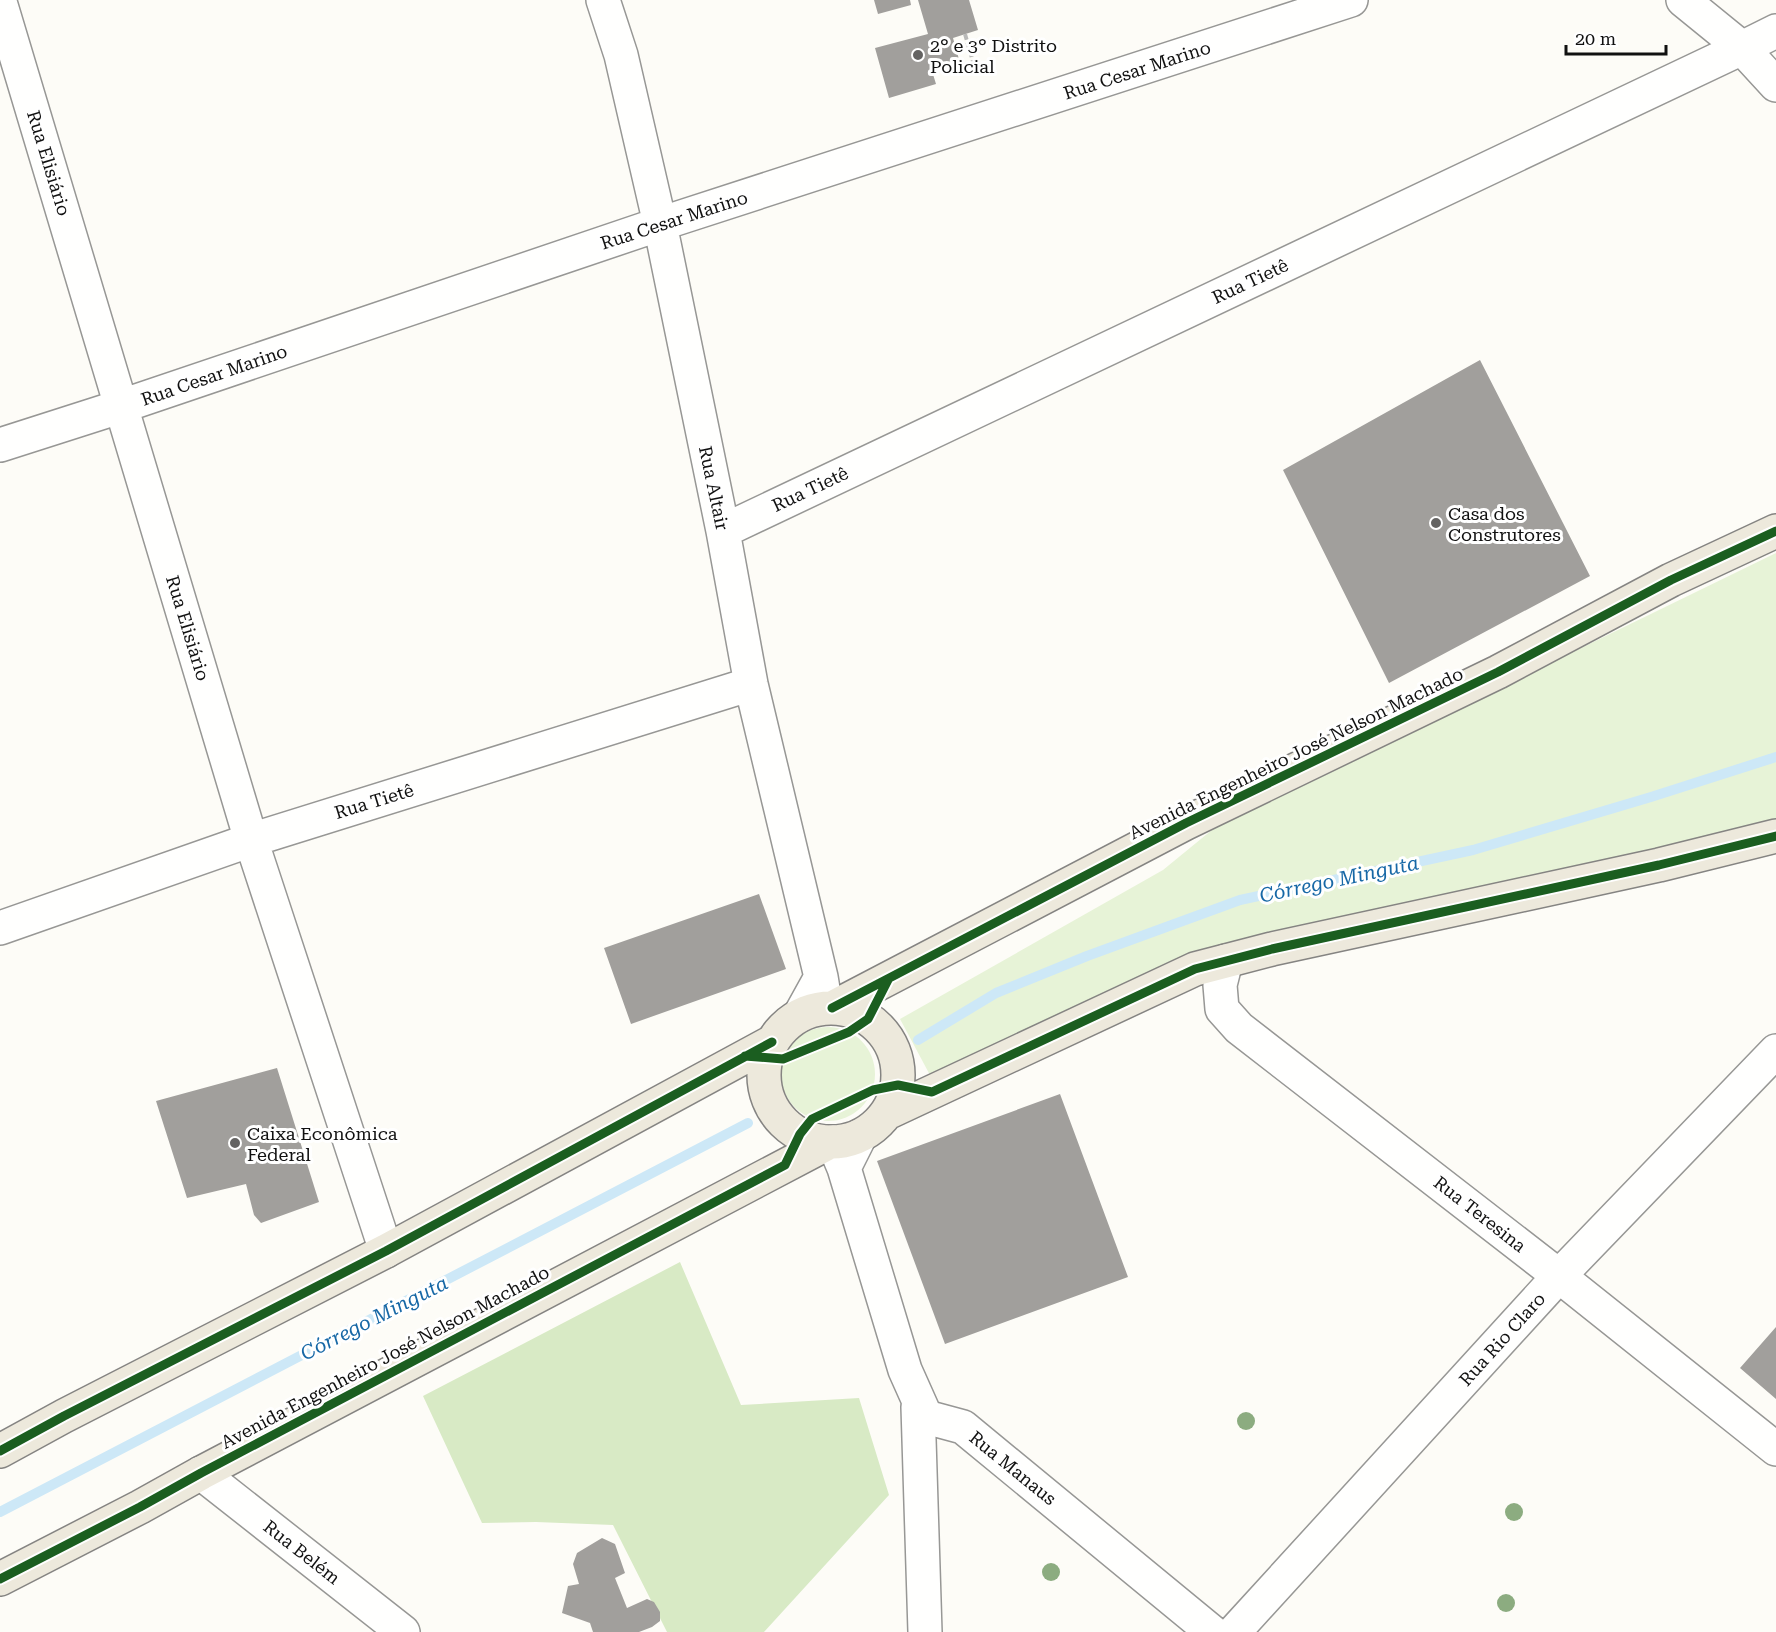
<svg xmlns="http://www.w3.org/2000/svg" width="1776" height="1632" viewBox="0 0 1776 1632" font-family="'Roboto Serif',serif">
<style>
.green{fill:#e7f3d7}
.forest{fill:#d8eac5}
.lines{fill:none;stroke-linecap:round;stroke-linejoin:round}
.stream{stroke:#cde8f7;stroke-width:10}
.building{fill:#a19f9c}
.minor-casing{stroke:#979795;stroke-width:36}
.major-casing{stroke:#858482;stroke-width:36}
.path{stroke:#b9b9b8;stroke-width:4;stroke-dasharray:6 3;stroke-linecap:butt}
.minor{stroke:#fffffe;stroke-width:33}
.major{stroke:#ede9dc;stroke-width:33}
.cycleway-casing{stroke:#fff;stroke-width:13}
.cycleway{stroke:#1b5e20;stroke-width:9}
.tree{fill:#8cac80}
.poi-dot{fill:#646362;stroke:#fff;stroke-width:2}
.labels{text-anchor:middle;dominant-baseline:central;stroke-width:6;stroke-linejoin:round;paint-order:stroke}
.poi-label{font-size:18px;fill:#111;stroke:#fff;text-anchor:start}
.street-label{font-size:18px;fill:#111;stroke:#fff}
.water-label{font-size:20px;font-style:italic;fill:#1768a6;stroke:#fff}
</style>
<rect width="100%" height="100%" fill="#fdfcf7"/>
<!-- green -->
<path class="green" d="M1776 553V823L1413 904 931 1077 900 1019 1163 870 1229 816 1456 709Z
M781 1074a47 47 0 1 1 94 0a47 47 0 1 1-94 0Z"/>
<!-- forest -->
<path class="forest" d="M680 1262 741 1405 859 1398 889 1495 764 1632H667L613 1525 536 1522 482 1523 423 1396Z"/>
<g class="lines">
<!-- stream -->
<path class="stream" d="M918 1040 996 993 1087 956 1240 900 1473 850 1651 797 1776 757
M0 1512 748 1123"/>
</g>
<!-- building -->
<path class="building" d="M874 0H910L911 5 878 14Z
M918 0H969L978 30 953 38 960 63 932 71 936 84 889 98 875 48 928 34Z
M1480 360 1590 576 1389 683 1283 470Z
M759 894 786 969 631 1024 604 948Z
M277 1068 319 1202 261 1223 254 1215 246 1184 187 1198 156 1101Z
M1060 1094 1128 1277 945 1344 877 1161Z
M1776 1327V1399L1740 1368Z
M602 1538 615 1544 625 1573 615 1578 627 1608 647 1599 654 1602 660 1612V1621L652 1627 639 1632H593L590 1623 562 1613 568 1586 579 1584 573 1564 577 1553Z"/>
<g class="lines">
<defs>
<path id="minor" d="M603 0 621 55 660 224 723 531 751 684 821 977 826 1007
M1683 0 1742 48 1776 85
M0 2 251 840 386 1251
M0 445 122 406 660 224 1351 0
M723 531 1742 48 1776 31
M0 928 251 840 751 684
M1226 961 1220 985 1222 1009 1239 1028 1559 1276 1776 1449
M800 1015 821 977
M833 1142 844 1168 905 1370 926 1417
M844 1168 860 1136
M925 1416 918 1407 925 1632
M926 1417 963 1427 1212 1632
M201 1473 403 1632
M1234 1632 1559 1276 1776 1051"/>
<path id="major" d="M764 1075a67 67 0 1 1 134 0a67 67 0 1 1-134 0Z
M832 1008 1186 823 1498 672 1671 580 1776 531
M887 1113 1195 969 1272 949 1659 865 1776 836
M0 1451 64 1416 386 1251 772 1042
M0 1579 140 1507 201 1473 830 1142"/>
</defs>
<!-- minor casing -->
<use href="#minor" class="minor-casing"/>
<!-- major casing -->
<use href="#major" class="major-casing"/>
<!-- path -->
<path class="path" d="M965 34 976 72"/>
<!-- minor -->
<use href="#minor" class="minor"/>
<!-- major -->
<use href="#major" class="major"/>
<defs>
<path id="cycleway" d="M832 1008 1186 823 1498 672 1671 580 1776 531
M745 1056 783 1059 849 1032 868 1019 888 980
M0 1451 64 1416 386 1251 772 1042
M0 1579 140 1507 201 1473 785 1165 800 1134 812 1119 873 1090 898 1085 932 1092 1195 969 1272 949 1659 865 1776 836"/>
</defs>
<!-- cycleway casing -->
<use href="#cycleway" class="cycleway-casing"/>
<!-- cycleway -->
<use href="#cycleway" class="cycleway"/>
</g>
<!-- trees -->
<g class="tree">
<circle cx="1246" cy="1421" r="9"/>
<circle cx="1514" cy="1512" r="9"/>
<circle cx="1051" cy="1572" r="9"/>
<circle cx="1506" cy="1603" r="9"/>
</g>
<!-- markers -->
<g class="poi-dot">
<circle cx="918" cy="55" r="6"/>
<circle cx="1436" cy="523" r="6"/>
<circle cx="235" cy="1143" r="6"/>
</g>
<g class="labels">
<!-- poi labels -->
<g class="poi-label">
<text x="930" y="45">2° e 3° Distrito<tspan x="930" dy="21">Policial</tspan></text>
<text x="1448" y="513">Casa dos<tspan x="1448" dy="21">Construtores</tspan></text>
<text x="247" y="1133">Caixa Econômica<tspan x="247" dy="21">Federal</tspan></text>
</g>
<!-- street labels -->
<g class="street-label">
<text transform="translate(1137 70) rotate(-18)">Rua Cesar Marino</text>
<text transform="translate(49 163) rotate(73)">Rua Elisiário</text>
<text transform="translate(674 220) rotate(-18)">Rua Cesar Marino</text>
<text transform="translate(1250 281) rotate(-25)">Rua Tietê</text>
<text transform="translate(214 375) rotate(-19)">Rua Cesar Marino</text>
<text transform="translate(714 488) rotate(78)">Rua Altair</text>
<text transform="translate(810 489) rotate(-25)">Rua Tietê</text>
<text transform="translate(188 628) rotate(73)">Rua Elisiário</text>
<text transform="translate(1296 753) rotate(-26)">Avenida Engenheiro José Nelson Machado</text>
<text transform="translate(374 801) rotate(-17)">Rua Tietê</text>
<text transform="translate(1480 1214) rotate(38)">Rua Teresina</text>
<text transform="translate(1502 1339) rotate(-48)">Rua Rio Claro</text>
<text transform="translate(385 1357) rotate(-28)">Avenida Engenheiro José Nelson Machado</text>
<text transform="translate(1013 1468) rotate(39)">Rua Manaus</text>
<text transform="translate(302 1552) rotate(38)">Rua Belém</text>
</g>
<!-- water labels -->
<g class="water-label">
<text transform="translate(1339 879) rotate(-12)">Córrego Minguta</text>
<text transform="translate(374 1318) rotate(-27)">Córrego Minguta</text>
</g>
</g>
<!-- scale -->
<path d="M1566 45v9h100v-9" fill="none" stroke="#111111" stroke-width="3"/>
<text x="1575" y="45" font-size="18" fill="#111111" stroke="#ffffff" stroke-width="4.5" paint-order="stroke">20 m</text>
</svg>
